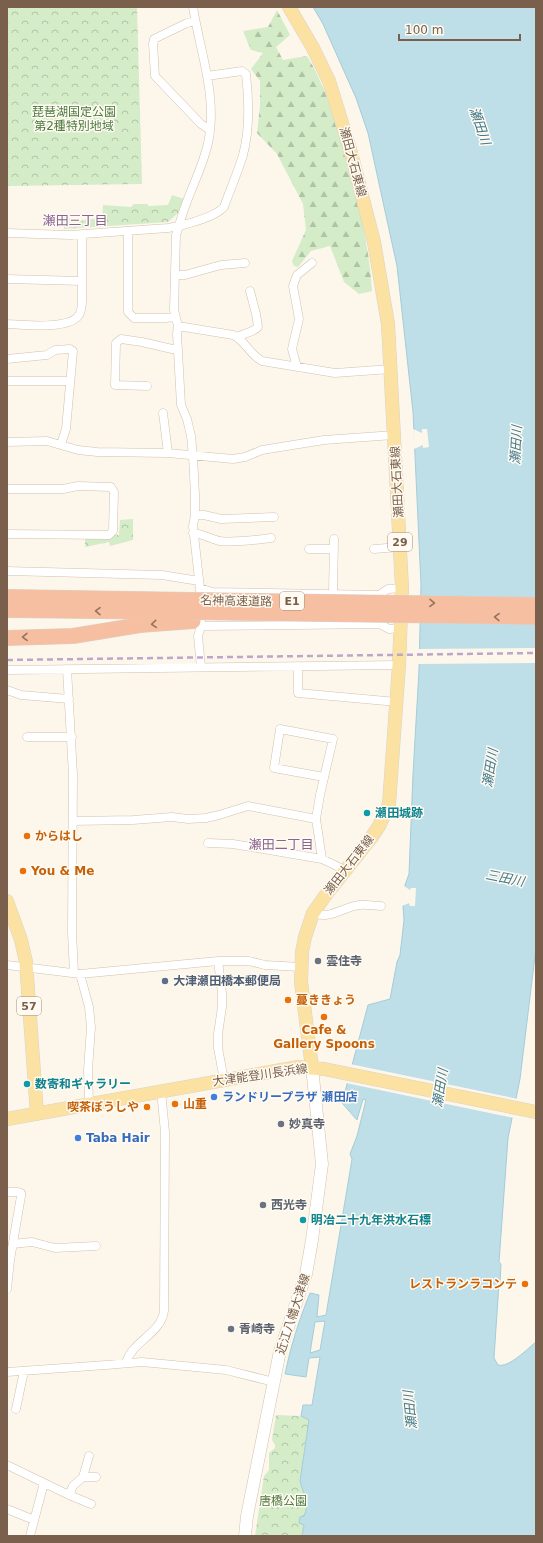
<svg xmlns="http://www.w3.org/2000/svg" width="543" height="1543" viewBox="0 0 543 1543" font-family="'DejaVu Sans','Noto Sans JP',sans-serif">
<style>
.forest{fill:url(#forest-firs)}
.park{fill:url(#park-crowns)}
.water{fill:#bedee8;stroke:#a4cdda;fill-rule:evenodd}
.pier{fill:#fdf7eb}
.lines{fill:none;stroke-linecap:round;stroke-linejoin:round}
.minor-casing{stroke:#d1c0af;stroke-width:9}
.secondary-casing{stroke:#d4c1ad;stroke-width:13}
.primary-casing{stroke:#dad2cd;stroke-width:14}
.motorway-casing{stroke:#dad2cd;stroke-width:16}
.minor{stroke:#fff;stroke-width:8}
.secondary{stroke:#fff;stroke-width:12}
.primary{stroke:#fbe2a3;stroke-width:13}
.motorway{stroke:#f7bfa1;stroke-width:15}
.rail{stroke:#bca7c9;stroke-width:2.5;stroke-dasharray:6 4;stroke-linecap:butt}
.motorway-bridge-casing{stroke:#dad2cd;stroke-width:16;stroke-linecap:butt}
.motorway-bridge{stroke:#f7bfa1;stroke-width:15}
.oneway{stroke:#93735d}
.culture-dot{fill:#0f9aa8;stroke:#fffbf2;stroke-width:1.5}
.food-dot{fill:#e8710a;stroke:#fffbf2;stroke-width:1.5}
.worship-dot{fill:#6b7280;stroke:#fffbf2;stroke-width:1.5}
.service-dot{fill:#5c6f8a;stroke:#fffbf2;stroke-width:1.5}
.shop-dot{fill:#3f7fe0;stroke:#fffbf2;stroke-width:1.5}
.labels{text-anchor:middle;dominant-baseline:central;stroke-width:3;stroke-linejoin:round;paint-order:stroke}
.shield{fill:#fffbf2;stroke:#a28e7e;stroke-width:1}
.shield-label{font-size:11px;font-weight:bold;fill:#7a604c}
.park-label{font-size:12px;fill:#4d7a41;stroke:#fffbf2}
.street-label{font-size:12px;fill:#7a604c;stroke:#fffbf2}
.culture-label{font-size:12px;font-weight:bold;fill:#0d838f;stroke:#fffbf2;text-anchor:start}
.food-label{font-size:12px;font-weight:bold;fill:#c56008;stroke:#fffbf2;text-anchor:start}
.worship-label{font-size:12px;font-weight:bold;fill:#5b616d;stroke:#fffbf2;text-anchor:start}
.service-label{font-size:12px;font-weight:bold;fill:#4e5e75;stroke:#fffbf2;text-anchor:start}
.shop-label{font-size:12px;font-weight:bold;fill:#366cbe;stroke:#fffbf2;text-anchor:start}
.water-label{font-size:13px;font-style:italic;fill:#457b8d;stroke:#fffbf2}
.neighbourhood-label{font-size:13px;fill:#896595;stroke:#fffbf2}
</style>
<defs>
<pattern id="forest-firs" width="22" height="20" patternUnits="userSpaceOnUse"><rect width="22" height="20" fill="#d4ecc8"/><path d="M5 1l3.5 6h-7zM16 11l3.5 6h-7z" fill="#b1c3a5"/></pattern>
<pattern id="park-crowns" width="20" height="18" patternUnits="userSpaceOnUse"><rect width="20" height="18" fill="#d4ecc8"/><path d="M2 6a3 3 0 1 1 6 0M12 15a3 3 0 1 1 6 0" fill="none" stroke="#b1c3a5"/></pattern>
</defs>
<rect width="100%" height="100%" fill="#fdf7eb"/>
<!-- forest -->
<path class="forest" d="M277 10 290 35 276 47 283 60 307 56C324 83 333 114 342 144 356 192 369 241 372 291L359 294 344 282 330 246 311 251 298 267 294 266 292 261 306 230 303 204 277 154 257 133 260 106V81L251 69 263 53 251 50 243 31 268 27Z"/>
<!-- park -->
<path class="park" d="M7 7H137L142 184 7 186Z
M172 195 184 199 178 213 168 222 64 229V217L80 221 89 219H102L103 205 131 207 134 204H148V206L168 205Z
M133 519V540L110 546 109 542 85 547V537L99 535H119L120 520Z
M276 1415 301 1416 309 1420 300 1481C302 1490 310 1501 307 1511 305 1515 303 1519 301 1523L304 1525 302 1536H255L264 1476 269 1470V1453L275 1448V1445L272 1440Z"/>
<!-- water -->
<path class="water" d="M313 7H536V948L520 1079 508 1138 499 1262 501 1264 500 1283H499L494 1358 498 1365C509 1368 527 1349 536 1342V1536H302L304 1525 299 1523 300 1517 304 1516C310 1504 303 1493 300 1481L309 1420 301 1416 303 1405H312L320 1357 309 1358 306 1377 285 1374C291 1345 299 1320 310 1293L319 1295 317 1317 326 1315 352 1159 350 1154 357 1136 366 1100 363 1099 357 1120 342 1103 368 1005 390 999 397 962 400 955 404 920 403 907 405 885 409 874 413 774 419 670 421 585 413 412 397 266 368 133 356 98 323 24ZM325 1321 320 1350 310 1353 315 1322Z"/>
<!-- pier -->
<path class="pier" d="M413 429 422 433V429H427L429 447 423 448V445L414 449Z
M536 648V663L417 664V649Z
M404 886 410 890 411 888H416L415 906H410L409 903 402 906Z
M350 1064 518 1099 514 1118 346 1083Z"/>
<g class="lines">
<defs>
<path id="minor" d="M195 21 187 23 154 39 153 44 155 76 201 124 210 130
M128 231V312L134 318H166L175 317
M7 233 70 235 168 228 179 226C186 197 202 171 208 143 218 97 200 52 193 7
M175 275H185L221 265 245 263
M7 279 82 281
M7 324C23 325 70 330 79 315 82 310 82 305 82 300V234
M178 326 233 335C245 340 250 355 262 361L335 373 391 369
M237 337C244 333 252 333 258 327L256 314 250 291
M7 359 47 355 55 350 70 349 73 351 66 429 61 444
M297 367 292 349 299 319 293 286 297 275 312 263
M7 381H70
M147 386 115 385 116 343 121 339 142 342 172 349H178
M163 413 168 453
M7 442 47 441 78 450 97 452 168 453 233 459 245 457 262 450 324 440 394 435
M7 489H63L78 486 111 487 114 492 113 531 109 535 7 534
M195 515H204L221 519 274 517
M193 533C203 534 211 539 220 541 236 543 255 540 271 538
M309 549H334
M374 549 400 547
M7 571 162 575 199 581
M200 588 212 592 379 595 388 589 402 588
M333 594 334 539
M201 626 380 624 389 629 401 628
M298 666V693L397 702
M201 667 198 636 201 626 200 588 193 526 195 515V495L193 456 191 436 187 419 181 405 177 334 178 326 174 310 176 235 179 226C191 223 215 217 224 207 230 190 238 172 243 155 250 129 249 100 246 74L242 71 207 76
M67 669 73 775 72 932 74 973
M7 670 399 665
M7 690 21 695 69 699
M27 737H72
M316 819 320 795 333 739 280 729 274 768 324 777
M73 821 133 820 172 817 188 819 206 818 219 815 248 806 316 819 322 859
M208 843 233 844 322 859 345 870
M313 913C330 920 343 907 359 905 366 904 374 906 381 906
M218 961 222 993V1007L218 1034V1048L224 1080
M7 965 80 974 218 961H249L265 965 301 967
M80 974 89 1007 91 1027 88 1070 89 1104
M7 1192H18L21 1193V1196L10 1260 7 1289
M13 1244 32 1242 55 1248 96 1246
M126 1363C132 1341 161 1334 164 1311L165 1132 161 1091
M7 1372 106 1365 142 1362 226 1370 274 1382
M16 1409 24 1371
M7 1465 69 1495 91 1504
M83 1477H96
M69 1495 73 1486 83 1477 89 1456
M7 1509 34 1520
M30 1536 44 1483"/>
<path id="secondary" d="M245 1536 247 1516 280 1351 306 1274 312 1240 322 1164 312 1067"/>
<path id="primary" d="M289 7 313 48 329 81 350 149 374 242 388 324 402 588 399 665 389 804 379 826 371 838 325 896 313 913 305 937 302 952 301 982 312 1067
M7 901 21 940 26 962 37 1114
M7 1119 298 1067 324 1069 536 1112"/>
<path id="motorway" d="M7 597 192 600
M7 610 192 612
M7 638 73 636 140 625 193 621"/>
</defs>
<!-- minor casing -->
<use href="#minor" class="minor-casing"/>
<!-- secondary casing -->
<use href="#secondary" class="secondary-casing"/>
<!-- primary casing -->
<use href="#primary" class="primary-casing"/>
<!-- motorway casing -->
<use href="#motorway" class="motorway-casing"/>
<!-- minor -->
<use href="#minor" class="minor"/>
<!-- secondary -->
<use href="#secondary" class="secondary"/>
<!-- primary -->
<use href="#primary" class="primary"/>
<!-- motorway -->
<use href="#motorway" class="motorway"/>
<!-- rail -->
<path class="rail" d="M7 660 536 653"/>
<defs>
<path id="motorway-bridge" d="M192 600 536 605
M193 612 536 617"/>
</defs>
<!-- motorway-bridge casing -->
<use href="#motorway-bridge" class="motorway-bridge-casing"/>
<!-- motorway-bridge -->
<use href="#motorway-bridge" class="motorway-bridge"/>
</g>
<!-- one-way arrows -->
<defs><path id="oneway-chevron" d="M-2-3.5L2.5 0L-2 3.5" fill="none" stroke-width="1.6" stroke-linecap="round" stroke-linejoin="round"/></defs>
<g class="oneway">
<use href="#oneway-chevron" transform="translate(432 603) rotate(1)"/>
<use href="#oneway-chevron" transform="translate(98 611) rotate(-179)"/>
<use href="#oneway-chevron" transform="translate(497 617) rotate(-179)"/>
<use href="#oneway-chevron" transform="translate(154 624) rotate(175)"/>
<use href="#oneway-chevron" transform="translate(25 637) rotate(179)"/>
</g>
<!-- markers -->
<g class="culture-dot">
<circle cx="367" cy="813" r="4"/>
<circle cx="27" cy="1084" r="4"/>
<circle cx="303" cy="1220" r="4"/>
</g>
<g class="food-dot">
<circle cx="27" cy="836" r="4"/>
<circle cx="23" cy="871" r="4"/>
<circle cx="288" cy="1000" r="4"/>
<circle cx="324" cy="1017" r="4"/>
<circle cx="175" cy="1104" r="4"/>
<circle cx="147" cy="1107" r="4"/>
<circle cx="525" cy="1284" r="4"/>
</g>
<g class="worship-dot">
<circle cx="318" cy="961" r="4"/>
<circle cx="281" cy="1124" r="4"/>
<circle cx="263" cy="1205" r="4"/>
<circle cx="231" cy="1329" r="4"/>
</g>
<circle class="service-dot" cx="165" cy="981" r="4"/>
<g class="shop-dot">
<circle cx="214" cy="1097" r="4"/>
<circle cx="78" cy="1138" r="4"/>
</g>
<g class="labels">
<!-- shield labels -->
<g class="shield">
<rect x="388" y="533" width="24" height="18" rx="3"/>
<rect x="280" y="592" width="24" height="18" rx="3"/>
<rect x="17" y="997" width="24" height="18" rx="3"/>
</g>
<g class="shield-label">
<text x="400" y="542">29</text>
<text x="292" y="601">E1</text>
<text x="29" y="1006">57</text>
</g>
<!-- park labels -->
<g class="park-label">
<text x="74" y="112">琵琶湖国定公園<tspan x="74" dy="14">第2種特別地域</tspan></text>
<text x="283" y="1501">唐橋公園</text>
</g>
<!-- street labels -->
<g class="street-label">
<text transform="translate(353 162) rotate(75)">瀬田大石東線</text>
<text transform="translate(397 482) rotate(-93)">瀬田大石東線</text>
<text transform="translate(236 601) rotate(1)">名神高速道路</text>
<text transform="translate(349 865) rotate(-52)">瀬田大石東線</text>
<text transform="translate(260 1075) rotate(-8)">大津能登川長浜線</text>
<text transform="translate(293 1314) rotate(-72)">近江八幡大津線</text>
</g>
<!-- culture labels -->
<g class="culture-label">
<text x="375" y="813">瀬田城跡</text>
<text x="35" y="1084">数寄和ギャラリー</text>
<text x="311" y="1220">明冶二十九年洪水石標</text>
</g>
<!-- food labels -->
<g class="food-label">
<text x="35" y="836">からはし</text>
<text x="31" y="871">You &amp; Me</text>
<text x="296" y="1000">蔓ききょう</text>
<text x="324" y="1030" text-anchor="middle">Cafe &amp;<tspan x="324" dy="14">Gallery Spoons</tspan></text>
<text x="183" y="1104">山重</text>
<text x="139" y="1107" text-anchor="end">喫茶ぼうしや</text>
<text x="517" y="1284" text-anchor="end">レストランラコンテ</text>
</g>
<!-- worship labels -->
<g class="worship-label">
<text x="326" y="961">雲住寺</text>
<text x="289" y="1124">妙真寺</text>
<text x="271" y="1205">西光寺</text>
<text x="239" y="1329">青崎寺</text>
</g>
<!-- service labels -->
<g class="service-label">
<text x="173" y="981">大津瀬田橋本郵便局</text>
</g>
<!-- shop labels -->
<g class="shop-label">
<text x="222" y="1097">ランドリープラザ 瀬田店</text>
<text x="86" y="1138">Taba Hair</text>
</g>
<!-- water labels -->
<g class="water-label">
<text transform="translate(480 126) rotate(71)">瀬田川</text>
<text transform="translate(516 445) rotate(-87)">瀬田川</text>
<text transform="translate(490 768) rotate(-81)">瀬田川</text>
<text transform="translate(505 878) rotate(11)">三田川</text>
<text transform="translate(440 1088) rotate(-81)">瀬田川</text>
<text transform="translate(410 1410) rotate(-96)">瀬田川</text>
</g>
<!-- neighbourhood labels -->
<g class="neighbourhood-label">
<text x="75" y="220">瀬田三丁目</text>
<text x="281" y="844">瀬田二丁目</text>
</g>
</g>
<!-- border -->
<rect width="543" height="1543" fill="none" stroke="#7a604c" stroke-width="16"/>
<!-- scale -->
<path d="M399 34v6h121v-6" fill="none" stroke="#7a604c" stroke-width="2"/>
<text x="405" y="34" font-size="12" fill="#7a604c" stroke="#fffbf2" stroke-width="3" paint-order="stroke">100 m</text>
</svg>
